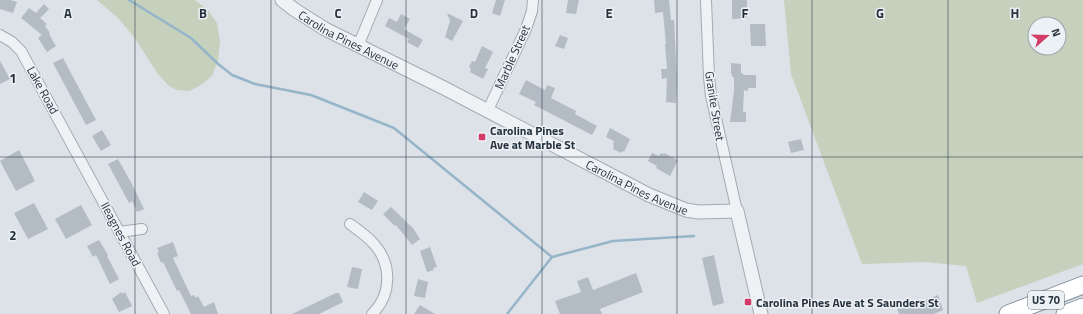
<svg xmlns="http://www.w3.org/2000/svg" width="1083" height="314" viewBox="0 0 1083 314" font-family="'Titillium Web',sans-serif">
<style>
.green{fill:#c5d1bd;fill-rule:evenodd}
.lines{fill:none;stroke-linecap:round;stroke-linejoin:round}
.stream{stroke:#96b5c9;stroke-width:2.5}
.building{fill:#b3bcc4}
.minor-casing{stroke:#a2aab1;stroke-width:12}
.tertiary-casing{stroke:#a2aab1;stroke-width:15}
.trunk-casing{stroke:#83919e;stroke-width:19}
.minor{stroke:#eff2f5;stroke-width:10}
.tertiary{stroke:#eff2f5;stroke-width:13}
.trunk{stroke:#fff;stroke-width:17}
.grid{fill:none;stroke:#26323e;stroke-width:1;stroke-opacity:0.55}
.poi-dot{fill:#d23c66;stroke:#ecf1f5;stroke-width:1.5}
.labels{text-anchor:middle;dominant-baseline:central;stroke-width:3;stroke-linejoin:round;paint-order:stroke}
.shield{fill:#ecf1f5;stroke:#616b75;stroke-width:1}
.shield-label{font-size:11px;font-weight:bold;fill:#26323e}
.street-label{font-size:12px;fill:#26323e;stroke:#ecf1f5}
.poi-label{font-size:12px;font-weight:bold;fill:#26323e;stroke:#ecf1f5;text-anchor:start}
.grid-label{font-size:13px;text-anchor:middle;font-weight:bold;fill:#26323e;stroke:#ecf1f5;stroke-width:3;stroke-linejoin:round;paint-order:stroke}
</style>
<rect width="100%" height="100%" fill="#dce2e7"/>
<!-- green -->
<path class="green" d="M97 0H195L208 10 217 23 220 41 218 61 212 76 201 85 189 91 177 90 169 86 158 74 134 37 117 17Z
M784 0H1083V264L977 303 966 266 925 262 862 264 791 74ZM1035 24H1059V48H1035Z"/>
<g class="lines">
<!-- stream -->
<path class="stream" d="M129 0 191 38 217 63 232 75 255 84 311 95 394 128 552 257
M507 314 552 257 613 241 694 236"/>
</g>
<!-- building -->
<path class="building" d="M0 0H10L17 2 13 13 0 9Z
M496 0H505L500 16 492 13Z
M568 0H579L576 14 566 13Z
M654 0H669L671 20H674L677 81 676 103 666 102 667 78 662 79 661 69H667L665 44H666L663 12 655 13Z
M732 0H747V18L732 19Z
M44 4 49 9 40 18 47 24 45 26 50 33 49 34 56 46 47 52 38 38 42 35 21 18 29 8 36 13Z
M447 13 463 21 452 41 445 37 450 21Z
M401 14 410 19 404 29 423 40 418 48 407 42 409 39 385 26 389 18 397 22Z
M750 24H765L766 46H751Z
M560 35 568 38 564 49 555 46Z
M482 46 493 52 485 68 488 69 483 79 470 72 471 69 469 67 472 61 475 62Z
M63 58 96 120 86 125 53 63Z
M0 61 10 79 0 84Z
M731 63 741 64V73H743V75H756V88H748V91L744 90 743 112H746V122H730L734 91V77H732V74H731Z
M526 80 545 90 547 85 555 88 551 98 576 111 575 114 597 126 592 135 534 105 536 102 519 94Z
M610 128 630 139 624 152 622 151 621 153 613 149 614 146 613 145 614 141 606 137Z
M102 130 111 145 101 151 92 136Z
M801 139 804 150 791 153 788 142Z
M19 150 35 181 16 191 0 161Z
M652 153 659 156 661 153 663 154 664 153 678 160 670 176 656 168 657 166 648 161Z
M118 159 133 186 144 209 137 212 132 201 129 203 108 164Z
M364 192 378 201 372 210 358 202Z
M34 203 48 229 28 239 14 213Z
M81 205 92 225 66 239 55 219Z
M391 207 413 228 420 239 412 245 396 225 395 226 383 214Z
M99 240 108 255 107 256 119 279 110 284 96 255 93 257 87 246Z
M173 242 178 256 173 258 191 296 194 295 196 298 198 296 204 307 214 302 218 314H191L179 290 177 291 163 262 161 263 157 253 159 252 157 248Z
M430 247 437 267 433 268 434 270 427 272 420 251Z
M714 255 724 303 713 306 702 258Z
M352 267 362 269 358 289 347 287Z
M636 273 643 292 600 309 602 314H560L555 301 581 292 577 281 588 277 593 290Z
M418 279 428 282 425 298 414 296Z
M121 292 122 294 125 292 132 306 119 312 112 299Z
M336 293H339L343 302 319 314H292Z
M938 295 943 310 934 314H899L896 306 911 300 913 305Z
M420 305 435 314H414Z"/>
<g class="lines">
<defs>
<path id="minor" d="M706 0 709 77 711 96 737 211
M0 35 12 42 21 51 164 314
M358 46 377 0
M487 112 526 29 532 11 533 0
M350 224C358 230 367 236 374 244 392 264 392 295 372 314
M119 232 142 229"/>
<g id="tertiary">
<path id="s1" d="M282 0 295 10 325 29 444 88 649 195 686 210 698 212 737 211 761 314"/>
</g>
<path id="trunk" d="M1008 314 1083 285
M1065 314 1083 307"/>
</defs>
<!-- minor casing -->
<use href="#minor" class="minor-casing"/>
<!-- tertiary casing -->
<use href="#tertiary" class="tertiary-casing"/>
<!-- trunk casing -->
<use href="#trunk" class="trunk-casing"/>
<!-- minor -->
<use href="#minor" class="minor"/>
<!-- tertiary -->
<use href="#tertiary" class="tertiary"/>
<!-- trunk -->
<use href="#trunk" class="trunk"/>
</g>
<!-- grid -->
<path class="grid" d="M135 0V314M271 0V314M406 0V314M542 0V314M677 0V314M812 0V314M948 0V314M0 157H1083"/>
<!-- markers -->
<g class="poi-dot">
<rect x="478" y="133" width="8" height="8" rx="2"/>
<rect x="744" y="298" width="8" height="8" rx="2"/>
</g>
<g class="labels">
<!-- shield labels -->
<rect class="shield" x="1028" y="291" width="36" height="18" rx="3"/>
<g class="shield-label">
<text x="1046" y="300">US 70</text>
</g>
<!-- street labels -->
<g class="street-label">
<text stroke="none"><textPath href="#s1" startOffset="78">Carolina Pines Avenue</textPath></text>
<text transform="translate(512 57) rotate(-66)">Marble Street</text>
<text transform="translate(43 90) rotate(61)">Lake Road</text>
<text transform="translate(715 106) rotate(81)">Granite Street</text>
<text stroke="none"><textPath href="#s1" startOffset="402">Carolina Pines Avenue</textPath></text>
<text transform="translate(121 234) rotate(62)">Ileagnes Road</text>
</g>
<!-- poi labels -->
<g class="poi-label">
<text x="490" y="130">Carolina Pines<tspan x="490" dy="14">Ave at Marble St</tspan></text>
<text x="756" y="302">Carolina Pines Ave at S Saunders St</text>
</g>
</g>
<g class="grid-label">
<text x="68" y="18">A</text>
<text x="203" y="18">B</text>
<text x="338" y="18">C</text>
<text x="474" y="18">D</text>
<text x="609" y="18">E</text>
<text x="745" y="18">F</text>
<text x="880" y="18">G</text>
<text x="1015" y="18">H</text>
<text x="13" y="83">1</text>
<text x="13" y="240">2</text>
</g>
<!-- north arrow -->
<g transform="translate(1047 36) rotate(70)"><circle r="19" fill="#ecf1f5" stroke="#9da5ac"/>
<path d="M0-3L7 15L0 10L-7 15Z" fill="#d23c66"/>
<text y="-6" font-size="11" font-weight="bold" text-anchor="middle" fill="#26323e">N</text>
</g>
</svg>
